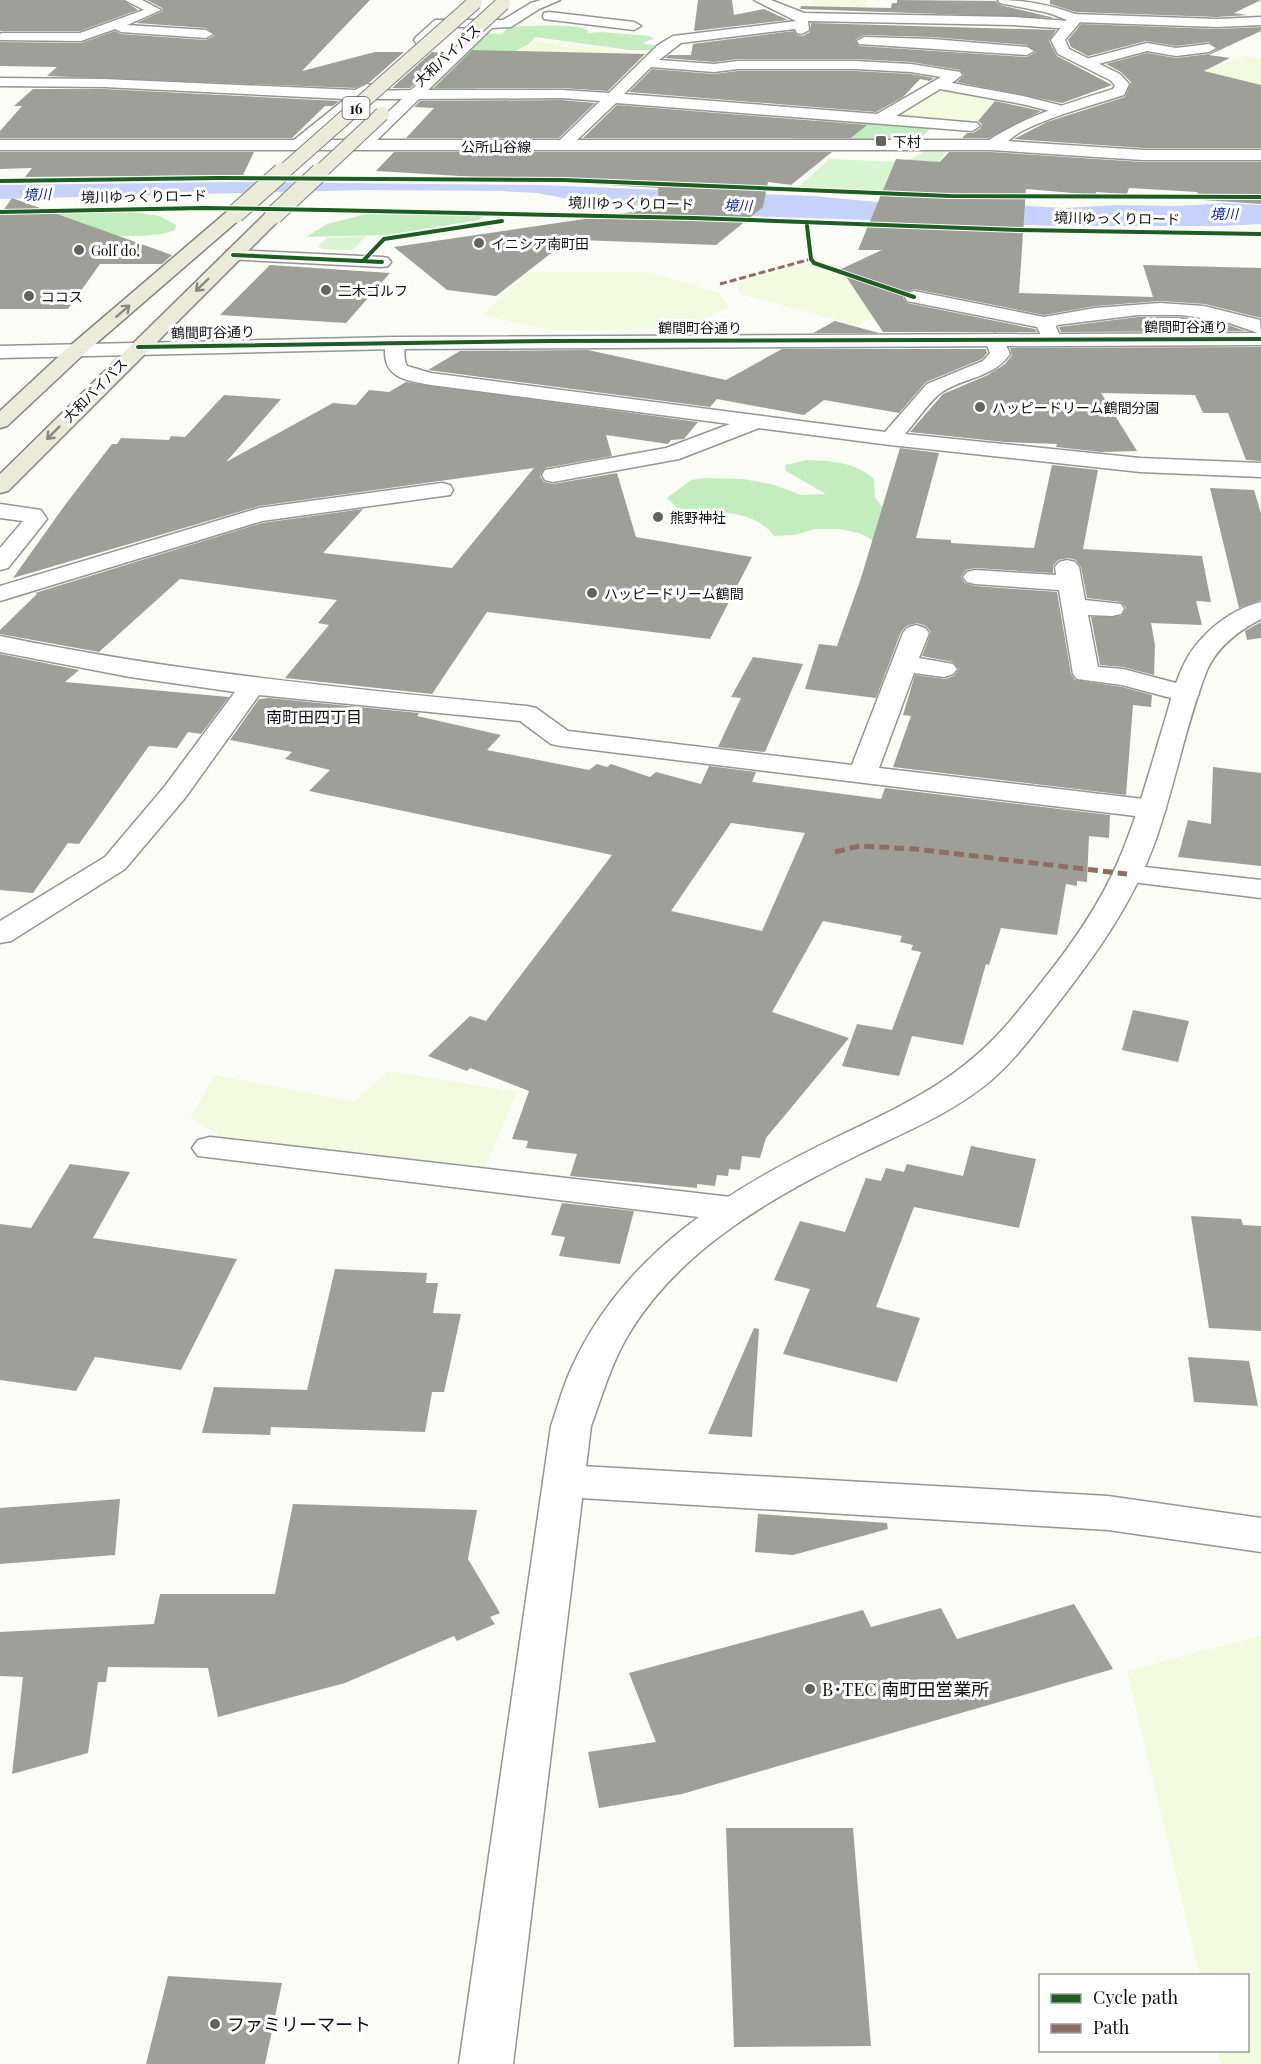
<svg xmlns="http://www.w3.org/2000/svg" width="1261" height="2064" viewBox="0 0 1261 2064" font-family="'Playfair Display','Noto Sans JP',serif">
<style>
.farmland{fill:#f2fae0}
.green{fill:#d8f5d2}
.forest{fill:#c3edbf}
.water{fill:#c6d2fb}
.building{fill:#9f9f9a;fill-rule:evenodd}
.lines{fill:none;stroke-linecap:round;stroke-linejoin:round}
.minor-casing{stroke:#959693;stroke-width:3}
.tertiary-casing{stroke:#959693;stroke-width:3}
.trunk-casing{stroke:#838380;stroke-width:3}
.minor{fill:#fefffe;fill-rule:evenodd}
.tertiary{fill:#fefffe;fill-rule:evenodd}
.trunk{fill:#eaebd8;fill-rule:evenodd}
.trunk-bridge-far1-casing{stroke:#838380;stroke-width:16;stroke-linecap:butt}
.trunk-bridge-casing{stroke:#838380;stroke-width:20;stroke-linecap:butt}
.trunk-bridge-far1{stroke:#eaebd8;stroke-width:14}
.trunk-bridge{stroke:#eaebd8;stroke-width:18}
.quiet-far1{stroke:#8d6e63;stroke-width:3;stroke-dasharray:7 3;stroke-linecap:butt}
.quiet{stroke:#8d6e63;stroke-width:5;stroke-dasharray:10 5;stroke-linecap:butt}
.cycleway-casing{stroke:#fff;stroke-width:6}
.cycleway{stroke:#1b5e20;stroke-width:4}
.oneway{stroke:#87887e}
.poi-dot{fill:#626260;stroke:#fff;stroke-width:2}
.labels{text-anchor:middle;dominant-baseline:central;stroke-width:6;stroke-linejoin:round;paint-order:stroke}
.far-street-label{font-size:14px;fill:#0f0f0f;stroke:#fff}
.shield{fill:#fff;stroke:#575757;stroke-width:1.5}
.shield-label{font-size:14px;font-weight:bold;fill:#0f0f0f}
.far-poi-label{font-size:14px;fill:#0f0f0f;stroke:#fff;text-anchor:start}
.far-water-label{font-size:14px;font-style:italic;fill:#0a22b0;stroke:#fff}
.neighbourhood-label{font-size:16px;fill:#0f0f0f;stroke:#fff}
.near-poi-label{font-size:18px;fill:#0f0f0f;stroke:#fff;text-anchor:start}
</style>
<rect width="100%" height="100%" fill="#fbfcf5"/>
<!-- farmland -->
<path class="farmland" d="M814 0H866L867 7 809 5Z
M538 41 647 54 641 64 583 60 550 91H529L545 78 510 53Z
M1245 56 1261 59V86H1163Z
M940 89 1016 101 1041 109 1006 125 888 117Z
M804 263 911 300 857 325 740 294 737 283Z
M529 272H648L719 293 729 306 685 329 549 330 483 315Z
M388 1071 517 1092 483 1172 227 1140 190 1118 215 1075 354 1102Z
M1261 1636V2064H1221L1218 2051 1248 2050V1976L1200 1975 1127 1671Z"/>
<!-- green -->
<path class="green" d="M930 149H948L941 160 971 162 944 194 798 187 829 159 903 162Z
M366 236 352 250 322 249 318 246 327 238Z"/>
<!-- forest -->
<path class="forest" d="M521 26C536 26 579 23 589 31L587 33 601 32 649 36 654 39 644 42V44L655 45 651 50H629L535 37 529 44 511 53 516 54 473 91H425L488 33 502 34 507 28Z
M821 117 933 126 916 143 789 141Z
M132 212 160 216 176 225 175 230 163 234 140 236 13 235 47 214Z
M367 214 485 216 478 220 386 235 306 237 327 224Z
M807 460C832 461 855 462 874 479L875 498 895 522 876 542 859 533 838 529H814L795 535 774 536C752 508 716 512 684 514L667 498 691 480 705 478 743 479 775 485 801 495 826 494 786 471 785 465Z"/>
<!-- water -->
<path class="water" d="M237 182 539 185 813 196 888 203H978L1064 208 1119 205 1176 206 1227 203 1261 205V224L1224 226H1055L720 215 669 207 594 204 537 193 501 191 364 190 0 199V185Z"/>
<!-- building -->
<path class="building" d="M0 0H123L138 10 80 31H0Z
M147 0H370L302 71 375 52H404L370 82 355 88 47 76 57 67 0 66V42L81 43 115 31 121 34 206 40 215 35 206 28 136 23 163 11 162 8Z
M698 0H732L734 15 764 9 788 20 694 31Z
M897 0 996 1 1000 5 1055 18 800 9 801 6 891 8 892 3H897Z
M1050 0H1261L1234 13 1247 15 1217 17 1076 12 1050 4Z
M811 23 1056 30 1049 41 1057 56 1112 85 1062 103 957 82 964 75 960 70 911 62 855 59H738L714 62 665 58 669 55H691L693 44 794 31 797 35 803 36 810 32ZM864 35 932 37 1027 45 1036 52 1027 57 859 46 855 40Z
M1081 24 1217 29 1261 27V31L1209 55 1230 58 1204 71 1261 85V148H1143L1014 139 1047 122 1125 97 1131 82 1121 72 1106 64 1147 53 1176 58 1209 54 1218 49 1209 42 1176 46 1146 41 1088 56 1071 47 1068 40Z
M472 50 645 54 608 91 562 88H434Z
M432 52 447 53 410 88H392Z
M652 69 714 74 738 71H855L911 74 934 78 930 81 920 79 903 97 876 112 629 92Z
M33 89H104L339 101 333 106H325L292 138H0V131L22 106H14Z
M562 100 595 103 559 138H406L434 108 414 107 420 101Z
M995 101 1041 111 989 138H962L967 133H973L981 128 982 124 978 121Z
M617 105 867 125 851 138H583Z
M0 152H254L243 175 25 177 32 168 0 169Z
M394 152H832L791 185 768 182 763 207 716 245 578 240 577 233 496 296 447 290 394 247 659 208 658 188 376 171Z
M949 152H991L1143 162H1261V204L1203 200 1197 192 1129 188 1127 194 1096 192V195L1026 189 1019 293 1153 297 1143 265 1261 268V318L1205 304 1160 301 1095 306 1044 315 914 289 905 292 903 298 907 303 1035 329 1037 332H883L841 269 882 250H858L896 159 940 162Z
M12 198 172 255 162 264H100L68 309H0V215Z
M270 265 390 273 346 323 220 315Z
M1138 317H1182L1225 324 1245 331 1061 332 1059 327Z
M835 321 879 333H813Z
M1261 347V461L1246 460 1228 413H1203L1195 395 1101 393 1137 451 1101 452 1056 447 1057 444 1005 442 910 432 943 394 988 375 1005 364 1012 355 1010 348Z
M782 349H986L987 353 982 359 926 382 899 413 824 400 804 415 717 399 710 407 428 370 460 351 588 350 726 380Z
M406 382 698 422 684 439 671 440 668 444 606 435 612 456 545 468 540 476 544 482 553 484 617 473 636 537 752 557 710 639 487 612 432 694 285 678 329 625 318 623 337 600 180 579 99 652 0 634V630L37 594 35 593 262 523 363 509 323 553 452 568 534 468 259 506 13 578 65 505 112 444H117L121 438 169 440 171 436 185 437 224 395 281 399 226 462 333 403 356 405 369 390 389 392Z
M900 448 939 453 916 538 951 540V543L1034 548 1052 465 1098 470 1083 549 1202 556 1211 602 1196 601 1202 625 1151 623 1155 645 1154 675 1123 667 1100 665 1091 617 1121 616 1126 608 1121 602 1087 598 1081 567 1076 560 1068 558 1058 560 1053 566V573L975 568 966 570 961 577 965 583 975 586 1057 592 1071 674 1075 680 1122 687 1152 695 1151 707 1133 705 1126 795 893 767 911 716 903 715 915 675 945 679 954 676 959 669 953 662 922 656 931 632 926 626 917 623 906 626 901 632 876 698 805 689 819 644 837 646 861 578Z
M1210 488 1254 490 1261 513V600L1239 608Z
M1261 622V638L1247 640 1245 631Z
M0 654 79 670 65 682 229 697 201 734 188 732 177 748 149 746 79 844 68 843 33 893 0 890Z
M753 657 803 664 765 752 718 747 741 698 731 697Z
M269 698 419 713 417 716 501 735 487 750 589 770 597 764 607 767 611 764 650 777 656 772 701 784 709 766 756 772 752 782 881 799 885 788 1110 815 1109 838 1089 836 1087 882 1077 881V886L1066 884 1057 935 1001 928 989 965 986 964 963 1045 912 1036 899 1076 842 1066 857 1024 892 1030 921 952 911 950 913 945 900 942 902 936 823 921 772 1012 849 1038 766 1138 760 1158 742 1156 740 1170 729 1169 728 1176 717 1175 715 1186 697 1184V1188L570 1176 577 1154 526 1148 528 1141 512 1139 529 1091 470 1068 467 1071 428 1056 470 1016 486 1021 612 855 309 791 330 770 285 759 292 752 230 740 259 699ZM731 823 805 833 762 931 671 911Z
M1213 767 1261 773V866L1178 857 1188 820 1211 824Z
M1133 1010 1189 1021 1178 1062 1122 1050Z
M971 1146 1036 1159 1019 1228 914 1207 876 1307 920 1318 897 1382 783 1354 810 1289 774 1280 800 1221 845 1232 866 1178 881 1181 886 1168 904 1172 907 1164 963 1176Z
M70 1164 130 1172 93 1238 237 1259 181 1370 95 1357 76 1391 0 1380V1224L31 1228Z
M562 1203 634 1211 620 1264 559 1256 565 1237 551 1235Z
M1191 1216 1241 1219 1243 1225 1261 1226V1331L1209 1328Z
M335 1269 427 1273 426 1283H438L433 1313 461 1314 444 1392H432L425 1432 271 1427 270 1435 202 1433 214 1387 307 1390Z
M754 1328 759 1329 752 1437 708 1434Z
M1188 1357 1249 1361 1258 1406 1194 1402Z
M120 1499 115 1555 0 1564V1508Z
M293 1504 477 1510 468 1559 500 1613 490 1617 495 1624 457 1641 454 1636 345 1683 218 1717 208 1668 108 1667 106 1682H98L88 1753 12 1774 23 1677 0 1676V1632L154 1624 160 1594H275Z
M758 1514 887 1523 888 1529 793 1555 755 1552Z
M1074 1604 1113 1669 682 1794 599 1808 588 1752 656 1742 629 1673 863 1610 871 1627 941 1608 957 1639Z
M726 1828H853L871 2046 734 2047Z
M168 1976 282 1983 265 2064H146Z"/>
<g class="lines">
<defs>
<path id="minor" d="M125 0H142L161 10 127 25 206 30 213 34 206 38 121 32 115 29 81 41 0 40V34L2 33H80L144 10Z
M541 0H560L539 9 511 27 492 28 428 90H562L609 93 658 45 673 36 796 21 754 0H771L804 13 1014 17 1069 21 1067 18 1073 14 1217 19 1261 17V25L1217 27 1074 22 1078 25 1071 29 1014 25 808 21 809 30 802 34 797 33 795 29 681 43 659 60 714 64 738 61H855L911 64 960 72 962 75 952 83 1023 96 1067 107 1069 110 1062 114 1022 104 940 89 896 116 977 123 980 126 972 131 616 103 577 140H991L1143 150H1261V160H1143L991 150H0V140H294L345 99 104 87 0 86V78L104 79 355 90 367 84 372 85 374 88 372 91 411 90 477 27H443L426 43H416L414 40 416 37 435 20H503L531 3ZM651 67 714 72 738 69H855L911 72 941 77 877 114 624 94ZM562 98 600 101 560 140H377L419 99ZM362 99H402L359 140H313Z
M549 12 634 22 641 26 634 30 544 19 543 16 544 13Z
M864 37 932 39 1027 47 1034 51 1027 55 859 44 857 41Z
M1147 43 1176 48 1209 44 1216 48 1209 52 1176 56 1147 51 1087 67 1080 63 1082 60Z
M233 250 382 257 388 258 391 262 388 266 382 267 227 259 224 255 227 251Z
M914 291 1044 317 1095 308 1160 303 1204 306 1260 320 1261 334 1226 322 1182 315H1138L1057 325 1056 327 1062 340 1059 344H1045L1037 327 907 301 905 297 907 293Z
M995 334 1002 336 1010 354C993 378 965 377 942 392 930 400 915 423 905 434L1140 458 1261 463V477L1140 472 890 445 759 428 679 459 553 482 545 480 542 475 545 470 666 448 730 424 431 385C410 381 385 379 385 353 385 347 385 344 388 339H402C407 347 402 358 407 366L431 373 885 432 927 384 983 361 990 353 985 340 988 336Z
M442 483 450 485 453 490 450 495 262 521 0 601V586L259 508Z
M0 504 41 510 47 519 8 568 0 570V548L23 521 0 518Z
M1067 560 1075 562 1079 567 1085 600 1121 604 1124 609 1121 614 1112 616 1088 615 1098 667 1123 669 1195 688 1199 694 1195 700 1186 702 1122 685 1077 679 1073 674 1059 590 975 584 967 582 963 577 967 572 975 570 1056 575 1055 567 1059 562Z
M916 625 925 628 929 633 919 658 953 664 957 669 953 674 944 677 914 673 879 768 1152 800 1162 803 1166 809 1162 815 1152 818 561 746 551 744 520 721 259 695 185 798 125 869 11 941 0 943V921L105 857 165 786 235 692 130 677 0 652V636C174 672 350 689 527 706L536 708 568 731 852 765 903 633 907 628Z
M1127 865 1261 880V898L1116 880 1112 874 1116 868Z
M210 1137 731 1197 744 1200 749 1209 744 1218 731 1221 198 1156 192 1148 198 1140Z
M564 1465 1108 1496 1261 1518V1552L1108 1530 564 1497 549 1492 543 1481 549 1470Z"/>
<path id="tertiary" d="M998 0C1026 0 1051 5 1078 15L1080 22 1065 40 1069 49 1120 74 1129 84 1124 95C1090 106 1054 115 1022 131 1011 137 999 152 986 148L983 145 986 142C1025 116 1068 103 1113 89L1115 85 1110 80 1058 54 1051 40 1067 20 1049 13 1000 3Z
M1261 333V345L395 349 0 358V346L395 337Z
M1261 602V619C1238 631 1218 646 1207 670 1185 726 1175 786 1155 842 1133 903 1095 956 1055 1007 1036 1031 1018 1056 995 1077 957 1111 907 1131 862 1153 776 1195 682 1247 630 1332 612 1361 603 1393 591 1426L513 2064H459L551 1426C558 1406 563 1386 572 1367 624 1253 729 1189 837 1137 906 1104 960 1080 1011 1020 1048 975 1086 929 1112 875 1134 829 1147 779 1162 730 1170 705 1175 678 1189 655 1205 630 1232 609 1261 602Z"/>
<path id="trunk" d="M235 209 241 210 243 214 241 218 85 353 7 426 0 428V411L71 345 229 210Z
M274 210 280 211 282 215 280 219 8 491 0 493V474L268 211Z"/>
</defs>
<!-- minor casing -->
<use href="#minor" class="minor-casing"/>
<!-- tertiary casing -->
<use href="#tertiary" class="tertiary-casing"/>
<!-- trunk casing -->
<use href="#trunk" class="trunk-casing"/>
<!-- minor -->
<use href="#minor" class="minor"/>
<!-- tertiary -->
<use href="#tertiary" class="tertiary"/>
<!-- trunk -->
<use href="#trunk" class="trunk"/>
<defs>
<path id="trunk-bridge-far1" d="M464 39 503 3
M281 174 475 2
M318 174 382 114"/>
<path id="trunk-bridge" d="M235 214 282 172
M274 215 320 172"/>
</defs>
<!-- trunk-bridge-far1 casing -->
<use href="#trunk-bridge-far1" class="trunk-bridge-far1-casing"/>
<!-- trunk-bridge casing -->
<use href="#trunk-bridge" class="trunk-bridge-casing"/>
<!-- trunk-bridge-far1 -->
<use href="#trunk-bridge-far1" class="trunk-bridge-far1"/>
<!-- trunk-bridge -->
<use href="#trunk-bridge" class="trunk-bridge"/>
<!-- quiet-far1 -->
<path class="quiet-far1" d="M720 284 811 259"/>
<!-- quiet -->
<path class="quiet" d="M835 852 859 846 915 849 1127 874"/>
<defs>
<path id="cycleway" d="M0 181 219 178 564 180 950 196 1261 197
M0 212 203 208 325 210 693 218 1020 230 1261 234
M807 226 811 259 814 263 914 297
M233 255 382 262
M363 261 384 239 502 221
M138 347 551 341 1261 339"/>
</defs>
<!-- cycleway casing -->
<use href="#cycleway" class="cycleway-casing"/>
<!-- cycleway -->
<use href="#cycleway" class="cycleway"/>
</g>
<!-- one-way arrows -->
<defs><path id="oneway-shaft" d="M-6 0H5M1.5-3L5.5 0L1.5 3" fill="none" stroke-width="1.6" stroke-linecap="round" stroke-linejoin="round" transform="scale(1.5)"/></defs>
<g class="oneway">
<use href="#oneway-shaft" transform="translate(202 285) rotate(136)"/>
<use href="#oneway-shaft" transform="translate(123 311) rotate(-41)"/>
<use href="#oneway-shaft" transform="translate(53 433) rotate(135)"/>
</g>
<!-- markers -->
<g class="poi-dot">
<rect x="875" y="135" width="12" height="12" rx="3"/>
<circle cx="479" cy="243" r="6"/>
<circle cx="79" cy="250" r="6"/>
<circle cx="326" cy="290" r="6"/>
<circle cx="29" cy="296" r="6"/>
<circle cx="980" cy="407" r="6"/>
<circle cx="658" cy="517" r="6"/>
<circle cx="592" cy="593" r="6"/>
<circle cx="810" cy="1689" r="6"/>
<circle cx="215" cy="2024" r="6"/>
</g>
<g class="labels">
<!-- far-street labels -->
<g class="far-street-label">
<text transform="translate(447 55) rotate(-43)">大和バイパス</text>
<text x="496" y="146">公所山谷線</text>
<text transform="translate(144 196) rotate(-1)">境川ゆっくりロード</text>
<text transform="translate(631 203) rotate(1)">境川ゆっくりロード</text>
<text transform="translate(1117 218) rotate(1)">境川ゆっくりロード</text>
<text x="1186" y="326">鶴間町谷通り</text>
<text x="700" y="327">鶴間町谷通り</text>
<text transform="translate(213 332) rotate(-1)">鶴間町谷通り</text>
<text transform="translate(95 390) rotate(-45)">大和バイパス</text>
</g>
<!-- shield labels -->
<rect class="shield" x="342.5" y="97" width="27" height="22" rx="4.5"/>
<g class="shield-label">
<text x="356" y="108">16</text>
</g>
<!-- far-poi labels -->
<g class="far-poi-label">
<text x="893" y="141">下村</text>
<text x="491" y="243">イニシア南町田</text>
<text x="91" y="250">Golf do!</text>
<text x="338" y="290">二木ゴルフ</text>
<text x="41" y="296">ココス</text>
<text x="992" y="407">ハッピードリーム鶴間分園</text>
<text x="670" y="517">熊野神社</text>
<text x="604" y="593">ハッピードリーム鶴間</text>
</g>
<!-- far-water labels -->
<g class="far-water-label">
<text transform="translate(37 194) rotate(-2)">境川</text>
<text transform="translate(738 205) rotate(2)">境川</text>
<text x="1224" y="213">境川</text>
</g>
<!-- neighbourhood labels -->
<g class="neighbourhood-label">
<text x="314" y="716">南町田四丁目</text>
</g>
<!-- near-poi labels -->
<g class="near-poi-label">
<text x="822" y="1689">B･TEC 南町田営業所</text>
<text x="227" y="2024">ファミリーマート</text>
</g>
</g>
<!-- legend -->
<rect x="1039" y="1974" width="210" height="78" fill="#ffffff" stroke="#9f9f9f" stroke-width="1.5"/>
<rect x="1051" y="1994" width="30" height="9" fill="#1b5e20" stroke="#9f9f9f" stroke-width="1.5"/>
<text x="1093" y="2004" font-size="18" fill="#0f0f0f">Cycle path</text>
<rect x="1051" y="2024" width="30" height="9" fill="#8d6e63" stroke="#9f9f9f" stroke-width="1.5"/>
<text x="1093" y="2034" font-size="18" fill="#0f0f0f">Path</text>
</svg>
